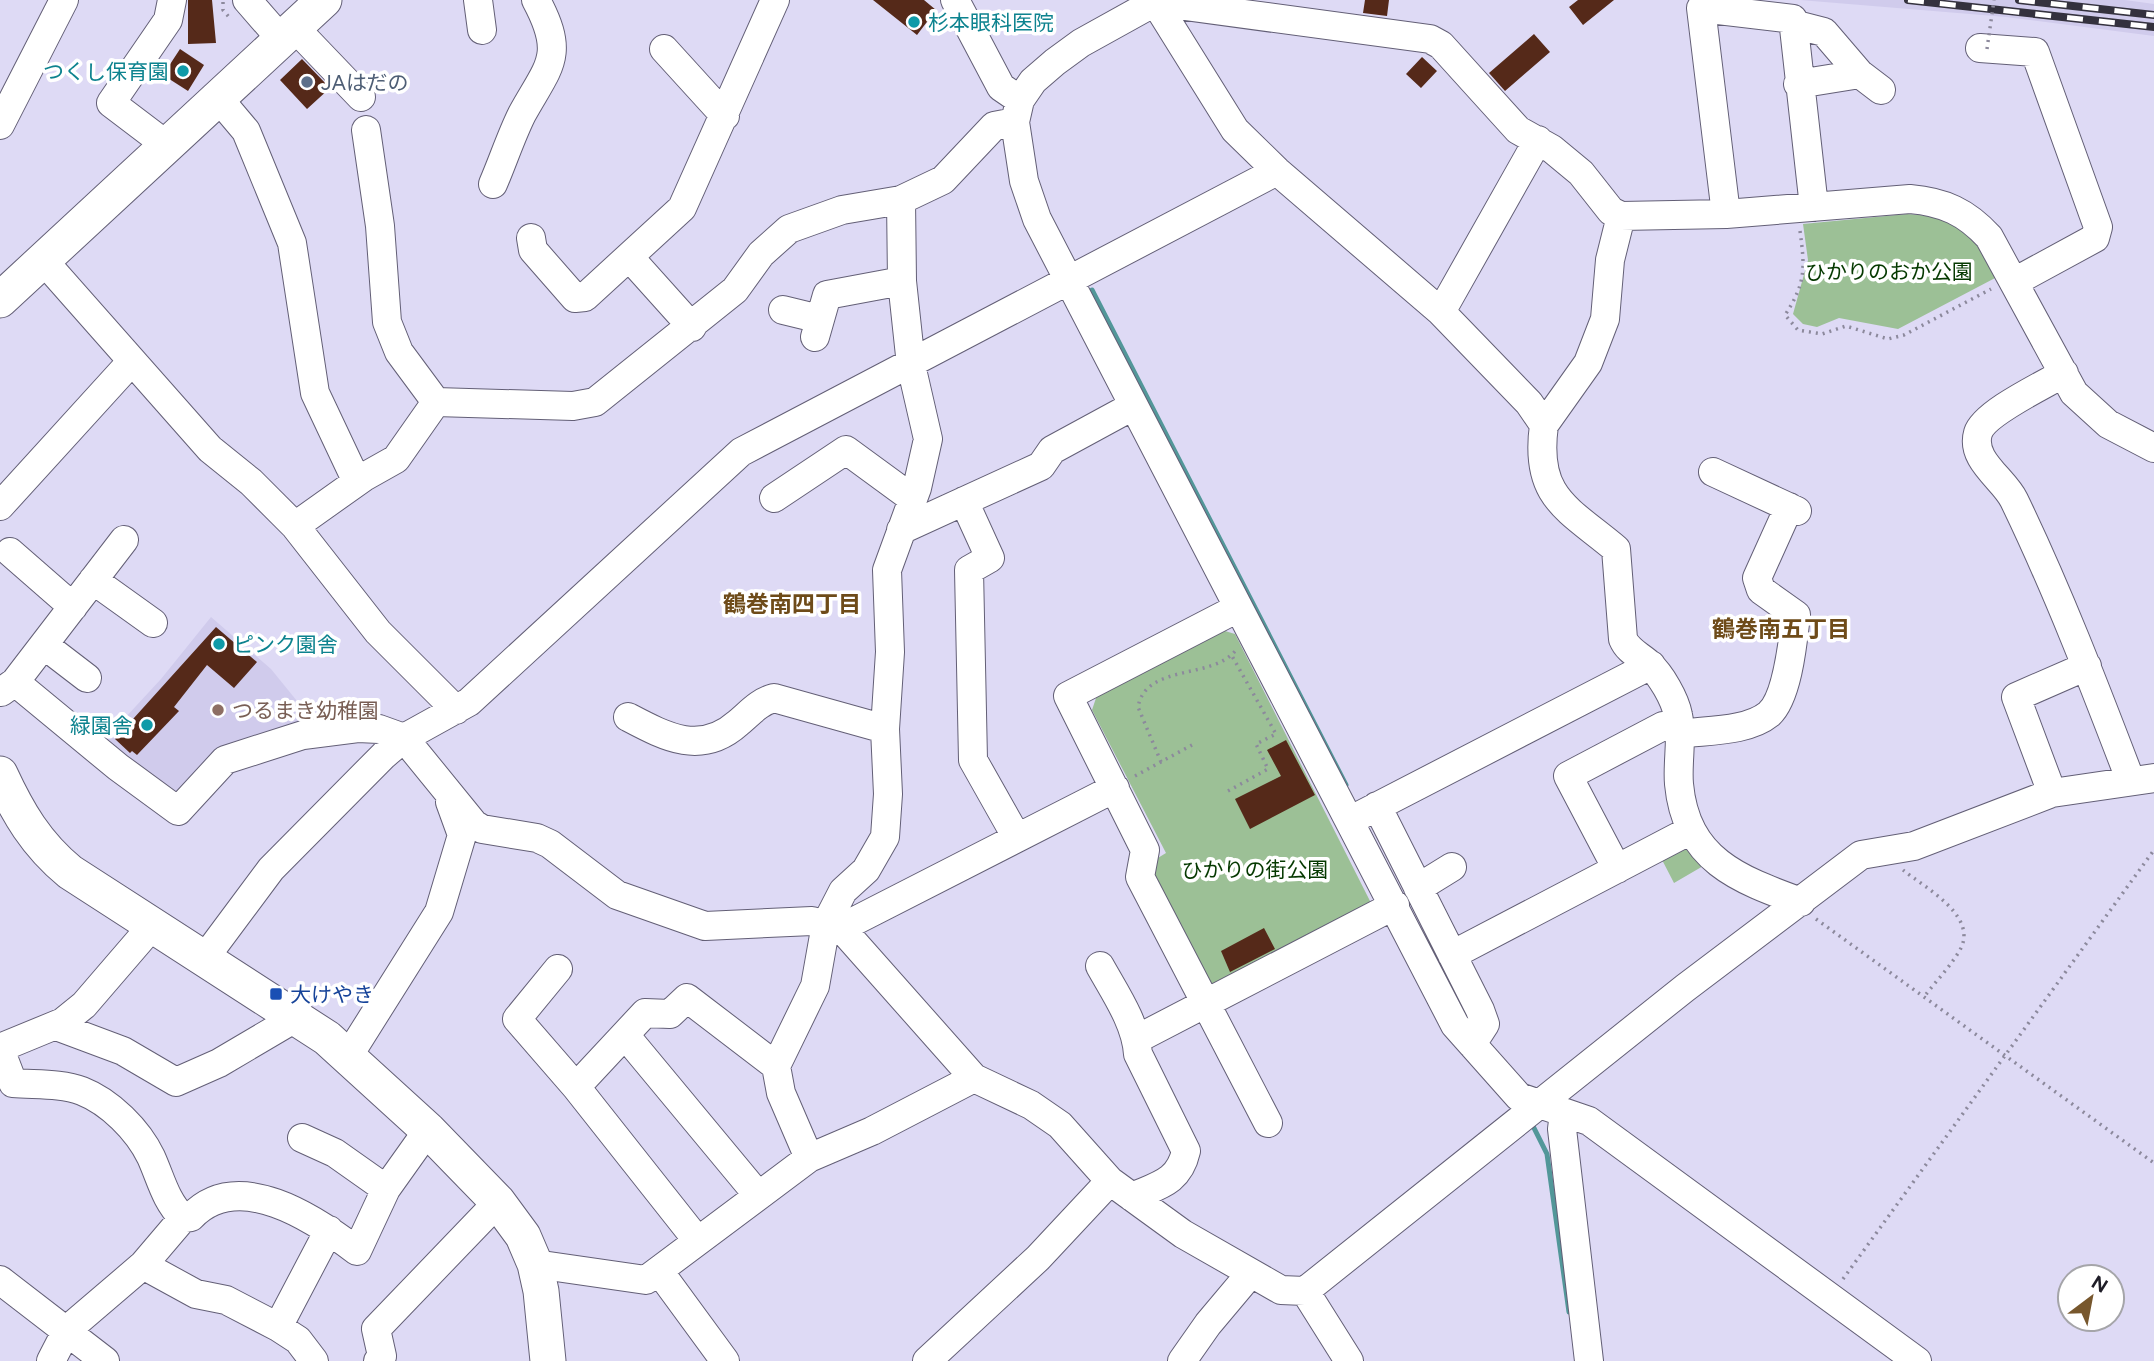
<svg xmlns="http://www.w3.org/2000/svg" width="2154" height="1361" viewBox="0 0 2154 1361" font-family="Figtree,'Noto Sans JP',sans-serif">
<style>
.built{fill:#d0cbec}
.green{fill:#9cc096}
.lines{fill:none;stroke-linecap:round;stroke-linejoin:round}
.stream{stroke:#529799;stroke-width:5}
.building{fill:#552919}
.minor-casing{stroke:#635f76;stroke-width:30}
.major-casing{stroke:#635f76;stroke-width:37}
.path{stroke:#8c899c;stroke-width:3.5;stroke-dasharray:2 5;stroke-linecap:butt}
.minor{stroke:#fff;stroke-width:28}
.major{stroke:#fff;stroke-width:35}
.rail-casing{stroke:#34323e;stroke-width:8}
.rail{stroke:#fff;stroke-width:5;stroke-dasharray:16;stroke-linecap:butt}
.path-bridge{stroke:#8c899c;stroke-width:3.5;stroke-dasharray:2 5;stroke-linecap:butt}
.culture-dot{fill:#0f9aa8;stroke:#fff;stroke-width:2.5}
.service-dot{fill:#5c6f8a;stroke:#fff;stroke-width:2.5}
.education-dot{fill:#8d6e63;stroke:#fff;stroke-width:2.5}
.transit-dot{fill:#1a4fb4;stroke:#fff;stroke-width:2.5}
.labels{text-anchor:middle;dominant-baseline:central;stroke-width:7;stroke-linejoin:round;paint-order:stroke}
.culture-label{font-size:21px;fill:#0d838f;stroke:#fff;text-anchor:start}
.service-label{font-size:21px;fill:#4e5e75;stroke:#fff;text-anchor:start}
.park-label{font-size:21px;fill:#053900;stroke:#fff}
.education-label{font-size:21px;fill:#785e54;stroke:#fff;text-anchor:start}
.transit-label{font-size:21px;fill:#164399;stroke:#fff;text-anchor:start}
.neighbourhood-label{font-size:23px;font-weight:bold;fill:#6e4b19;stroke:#fff}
</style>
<rect width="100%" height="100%" fill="#dedaf5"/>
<!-- built -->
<path class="built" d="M1800 0H2125L2154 4V36L2006 17Z
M211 617 271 669 310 717 302 729 181 800 99 746 161 679Z"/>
<!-- green -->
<path class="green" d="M1907 214C1957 217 1974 233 1997 277L1898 329 1839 318 1817 327 1803 324 1793 314 1808 260 1803 224Z
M1225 631 1235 634 1370 901 1371 909 1211 993 1148 864 1166 853 1092 710 1097 695Z
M1684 841 1710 862 1674 883 1659 854Z"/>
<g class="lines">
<!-- stream -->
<path class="stream" d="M1092 290 1346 785
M1532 1124 1547 1154 1569 1312"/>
</g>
<!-- building -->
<path class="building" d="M188 0H212L216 43 188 44Z
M873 0H924L936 10 917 35Z
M1365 0H1389L1387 16 1363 13Z
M1578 0H1614L1583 25 1569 7Z
M1534 34 1550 52 1505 91 1489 73Z
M180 49 204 65 188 91 163 75Z
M1422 57 1437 71 1421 88 1406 74Z
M302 59 330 88 307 109 280 80Z
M216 627 257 662 234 688 207 665 174 707 179 711 137 755 132 751 130 753 115 739Z
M1286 740 1315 795 1250 829 1235 799 1281 776 1267 750Z
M1264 928 1275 949 1230 972 1221 951Z"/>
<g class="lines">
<defs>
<path id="minor" d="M247 0 281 39
M478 0 482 30
M955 0 1001 87 1020 100
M1154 0 1235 130 1277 171 1441 312 1529 403 1544 425C1534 497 1567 508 1616 549L1623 639C1628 651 1639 655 1649 664 1661 675 1675 699 1678 715 1683 737 1677 762 1679 784 1686 860 1738 879 1801 902
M1793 24 1824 32 1860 74 1881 90
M294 27 361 97
M1980 48 2035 52 2098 227 2095 238 2016 281
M664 49 725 116
M1798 84 1860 74
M219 99 246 131 292 243 315 393 357 482
M0 125 64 0
M366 130 380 226 387 322 399 352 436 402
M169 147 111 103 168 20 172 0
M493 184C503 161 511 136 522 114 549 65 566 56 536 0
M1726 214 1701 8 1793 19 1814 207
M531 238 533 250 575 298 585 297 682 208 775 0
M630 258 692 327
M43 260 210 449 251 482 295 526 378 632 456 710
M783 310 820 319
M1441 312 1538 140
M815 337 827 295 902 281
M2064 373C2044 385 1984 413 1978 433 1970 460 2004 479 2014 500 2058 591 2094 685 2130 779
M436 402 573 406 595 402 735 290 761 254 789 229 842 210 901 200 943 180 994 126 1015 122
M1544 425 1588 363 1605 319 1610 260 1621 216
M1713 472 1797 511
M774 498 846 450 913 499
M964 501 990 558 969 570 973 760 1017 838
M0 506 132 361
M295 526 364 477 396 459 436 402
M901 530 1041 466 1052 450 1133 406
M10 552 73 607
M93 580 153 623
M1238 608 1068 696 1145 850 1140 877 1268 1123
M44 645 87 678
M15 682 118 767 178 811 225 760 303 735 358 728 379 729 404 738 474 824 482 829 537 838 550 844 617 895 705 926 812 921 841 928 974 1078
M1 692 15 682 124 540
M628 717C666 737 701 756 738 723 750 713 759 702 774 698L885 729
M1679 734C1706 730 1747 732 1769 714 1788 697 1793 640 1796 615L1761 590 1757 578 1789 507
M2052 793 2016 697 2087 666
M1377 806 1480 1010 1485 1024 1472 1044
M1351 820 1651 665
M1617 869 1568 776 1663 726 1679 725
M1418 888 1452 867
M841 928 1115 788
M1452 955 1689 831
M204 959 271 869 384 755 404 738 469 702 741 452 1277 171
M1100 966C1115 993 1136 1023 1138 1054L1186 1151C1179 1182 1159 1185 1132 1197
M558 969 517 1019 576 1087
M56 1026 123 1051 176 1082 219 1063 297 1017
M625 1035 757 1194
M1137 1039 1395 905
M0 1048 63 1022 84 1005 152 926
M0 1049 13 1083C35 1085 61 1083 82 1091 110 1102 138 1130 151 1157 161 1179 165 1200 183 1218
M349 1055 439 912 462 835 450 802
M1564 1113 1562 1129 1589 1361
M302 1138 335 1153 386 1189
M809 1158 781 1093 776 1066 815 986 826 924 843 891 866 870 885 837 888 794 885 729 890 652 887 570 917 488 928 439 911 365 902 281 901 200
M697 1240 576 1087 645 1013 670 1014 687 998 776 1066
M535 1264 646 1280 809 1158 872 1131 974 1078 1031 1105 1060 1125 1110 1181 1183 1234 1281 1290 1305 1291 1685 988 1861 855 1914 846 2052 793 2154 778
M143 1265 196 1294 226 1300 278 1327 298 1340 314 1361
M659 1271 725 1361
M0 1280 105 1361
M1305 1291 1349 1361
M278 1327 329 1230
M51 1361 67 1330 143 1265 183 1218 191 1217C238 1167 315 1219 357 1251L386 1189 428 1130
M378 1361 382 1356 376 1329 498 1202
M927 1361 1038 1258 1110 1181
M1182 1361 1208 1324 1250 1274
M1917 1361 1589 1121 1519 1097 1455 1025 1037 219 1024 181 1015 122 1020 100 1033 81 1055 62 1081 43 1155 2 1430 39 1441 45 1518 130 1552 149 1581 173 1611 211 1621 216 1726 214 1910 199C1944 202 1966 212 1989 237L2074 393 2108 424 2154 448"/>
<path id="major" d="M0 300 324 0
M0 774C18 813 36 844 70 872L327 1038 428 1130 498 1202 523 1236 535 1264 541 1291 548 1361"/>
</defs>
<!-- minor casing -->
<use href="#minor" class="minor-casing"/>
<!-- major casing -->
<use href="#major" class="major-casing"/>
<!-- path -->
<path class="path" d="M223 2V10L229 17
M1800 231C1805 268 1806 283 1785 315L1798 330 1822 334 1846 326 1888 339 1904 335 1991 289
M1161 762 1138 707C1146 663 1213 680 1236 650
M1135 776 1192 745
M1228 791 1268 769 1256 744 1276 734 1232 656
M1903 870C1924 887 1977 915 1961 948 1952 965 1935 982 1924 997
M1816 919 2154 1163
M1843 1279 2154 850"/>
<!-- minor -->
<use href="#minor" class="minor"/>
<!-- major -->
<use href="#major" class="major"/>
<defs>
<path id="rail" d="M1908 0 2154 27
M2019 0 2154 15"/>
</defs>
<!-- rail casing -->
<use href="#rail" class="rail-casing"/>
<!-- rail -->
<use href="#rail" class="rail"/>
<!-- path-bridge -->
<path class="path-bridge" d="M1987 49 1994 0"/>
</g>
<!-- markers -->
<g class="culture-dot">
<circle cx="914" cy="22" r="7"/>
<circle cx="183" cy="71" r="7"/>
<circle cx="219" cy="644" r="7"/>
<circle cx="147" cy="725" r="7"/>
</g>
<circle class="service-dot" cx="307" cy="82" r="7"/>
<circle class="education-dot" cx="218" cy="710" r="7"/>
<rect class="transit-dot" x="269" y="987" width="14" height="14" rx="3.5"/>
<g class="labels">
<!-- culture labels -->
<g class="culture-label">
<text x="928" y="22">杉本眼科医院</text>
<text x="169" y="71" text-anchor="end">つくし保育園</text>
<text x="233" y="644">ピンク園舎</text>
<text x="133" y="725" text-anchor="end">緑園舎</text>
</g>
<!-- service labels -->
<g class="service-label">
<text x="321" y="82">JAはだの</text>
</g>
<!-- park labels -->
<g class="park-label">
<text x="1889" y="271">ひかりのおか公園</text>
<text x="1255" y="869">ひかりの街公園</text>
</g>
<!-- education labels -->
<g class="education-label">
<text x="232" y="710">つるまき幼稚園</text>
</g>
<!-- transit labels -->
<g class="transit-label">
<text x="290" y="994">大けやき</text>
</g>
<!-- neighbourhood labels -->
<g class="neighbourhood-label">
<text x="792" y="604">鶴巻南四丁目</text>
<text x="1781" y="629">鶴巻南五丁目</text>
</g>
</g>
<!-- north arrow -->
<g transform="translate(2091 1298) rotate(32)"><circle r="33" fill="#ffffff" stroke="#a5a5a9" stroke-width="2"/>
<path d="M0-5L12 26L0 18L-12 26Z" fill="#77572d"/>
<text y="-10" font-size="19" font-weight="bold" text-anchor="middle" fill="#1f1d27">N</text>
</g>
</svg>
